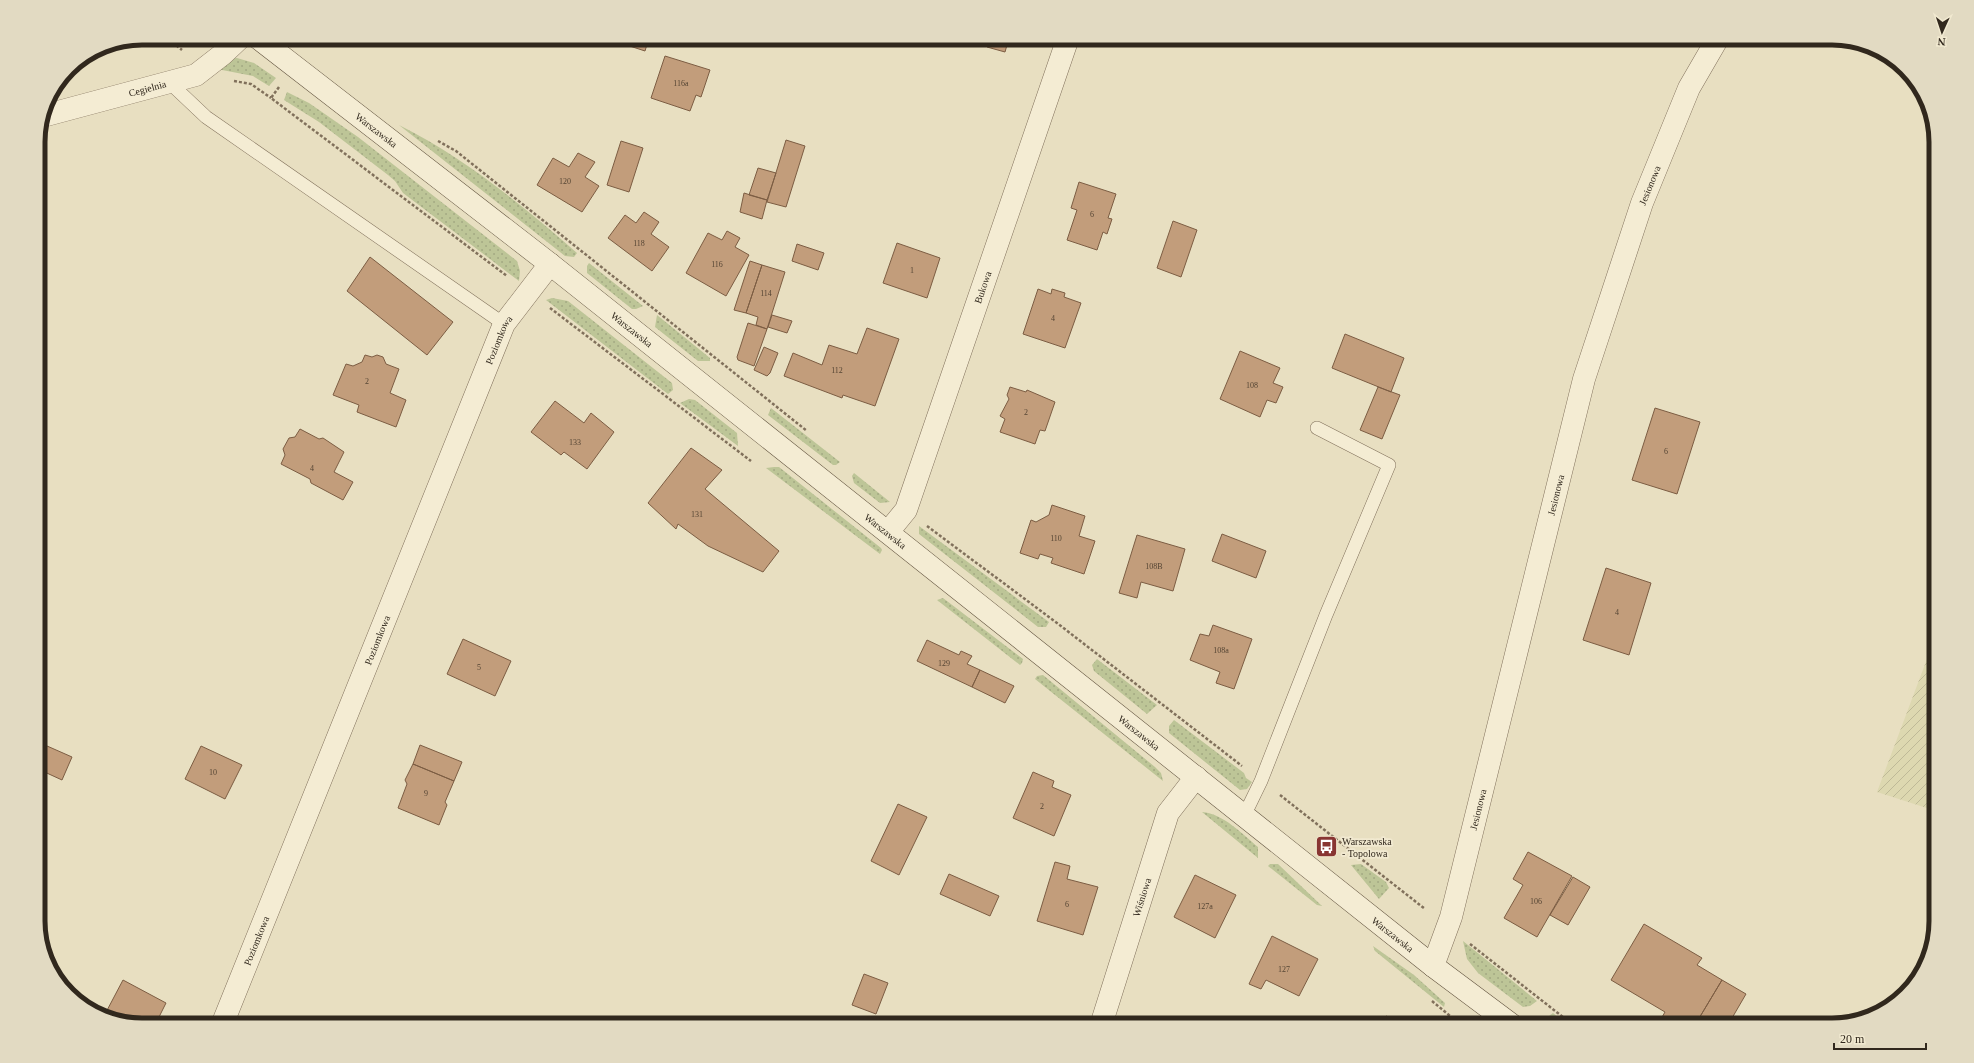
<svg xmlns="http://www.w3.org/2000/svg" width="1974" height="1063" viewBox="0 0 1974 1063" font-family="Georgia,serif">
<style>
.farmland{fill:url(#farmland-furrows)}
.grass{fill:url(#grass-dots)}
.building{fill:#c29d7b;stroke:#7c5d43}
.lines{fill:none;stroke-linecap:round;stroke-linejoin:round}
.lane-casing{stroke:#80705b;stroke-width:14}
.street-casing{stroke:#80705b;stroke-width:23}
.secondary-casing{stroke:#61523e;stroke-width:23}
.path{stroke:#80705b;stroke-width:2.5;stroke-dasharray:3 2;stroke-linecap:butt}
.lane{stroke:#f4ecd3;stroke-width:13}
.street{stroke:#f4ecd3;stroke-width:22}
.secondary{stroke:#f4ecd3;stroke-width:22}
.labels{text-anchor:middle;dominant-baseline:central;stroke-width:3.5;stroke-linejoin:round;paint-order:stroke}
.number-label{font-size:8px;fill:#554534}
.street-label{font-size:10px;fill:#31281d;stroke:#f1e9d0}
.poi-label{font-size:10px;fill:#31281d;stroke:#f1e9d0;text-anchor:start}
.rim{fill:none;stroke:#31281d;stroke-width:5}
</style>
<defs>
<pattern id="farmland-furrows" width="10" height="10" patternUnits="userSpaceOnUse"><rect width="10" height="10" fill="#ddd8b0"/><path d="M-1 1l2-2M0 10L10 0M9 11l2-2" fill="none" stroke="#beb997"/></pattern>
<pattern id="grass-dots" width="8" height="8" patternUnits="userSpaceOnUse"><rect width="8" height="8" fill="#bdc597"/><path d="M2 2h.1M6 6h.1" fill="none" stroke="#a3a982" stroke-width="1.8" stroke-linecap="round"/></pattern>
</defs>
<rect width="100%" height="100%" fill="#e8dfc1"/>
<!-- farmland -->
<path class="farmland" d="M1936 635V811L1877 792Z"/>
<!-- grass -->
<path class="grass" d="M237 58 254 63 276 78 269 86 253 76 217 69 228 59Z
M287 92 309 103 358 137 517 261 520 271 519 281 403 193 395 181 388 175 319 122 284 100Z
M399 125C465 158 522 205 577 253L574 257 565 256Z
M589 263 643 306 636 309H632L587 273V266Z
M552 298 568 301 672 383 673 390 668 394 546 300Z
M657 315 710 358V361H698L655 327Z
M689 399 695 400 737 433 738 446 680 403Z
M771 408 840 462 836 465H833L768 415Z
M774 467H779L881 548 882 550 880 554 766 468Z
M854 473 890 502 880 503 854 483 852 476Z
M919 526 1049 622 1046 627H1038L919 534Z
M943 598 1023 659 1022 663 1020 665 937 600Z
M1097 659 1157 705 1147 714 1094 671 1092 665Z
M1043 675 1155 767 1161 773 1163 781 1035 679 1037 676Z
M1174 720 1244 773 1246 778 1252 782 1247 789 1240 790 1169 733V726Z
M1202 812C1224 814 1242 834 1258 847V858Z
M1270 864H1278L1322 906 1317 905 1268 866Z
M1361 864 1386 882 1389 888 1379 899 1351 865Z
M1463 941 1537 1001 1530 1006 1523 1007 1478 973 1467 959Z
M1373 946 1414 975 1445 1003 1444 1007 1375 951Z
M1553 1013 1567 1025H1549V1016Z"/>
<!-- building -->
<path class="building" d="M605 38H649L645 51Z
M990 38H1009L1005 52 987 47Z
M665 56 710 70 701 97 696 95 690 111 651 98Z
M786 140 805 146 786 207 767 202Z
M621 141 643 148 629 192 607 185Z
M578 153 595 162 585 177 599 186 582 212 537 185 553 158 569 167Z
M758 168 776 173 767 200 749 195Z
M1079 182 1116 194 1108 218 1112 219 1107 234 1103 232 1097 250 1067 240 1077 210 1071 208Z
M744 193 767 200 762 219 740 212Z
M644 212 659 222 651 234 669 247 652 271 608 238 625 215 636 223Z
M1173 221 1197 230 1181 277 1157 268Z
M727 231 740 238 735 247 749 255 726 296 686 273 708 233 722 240Z
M897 243 940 258 927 298 883 283Z
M797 244 824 253 818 270 792 261Z
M370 257 453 322 427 355 347 291Z
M750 261 762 265 746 313 734 310Z
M762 265 785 272 767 329 756 325 758 317 746 313Z
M1038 289 1051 294 1052 289 1065 293 1064 297 1081 303 1065 348 1023 334Z
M772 315 792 321 787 333 768 327Z
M748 323 767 329 754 366 738 360 737 357Z
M867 328 899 339 875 406 843 395 842 398 784 376 793 353 822 365 829 345 857 354Z
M1345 334 1404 358 1391 392 1332 368Z
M764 347 778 353 770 373 767 376 754 370Z
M1240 351 1280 368 1273 383 1283 387 1276 403 1267 400 1260 417 1220 399Z
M365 355 372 357 377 355 383 357 386 364 399 369 390 393 406 400 396 427 357 412 359 405 333 395 346 364 353 366 362 362Z
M1010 387 1026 392 1027 390 1055 402 1045 431 1040 430 1035 444 1000 432 1005 419 1000 416 1009 399 1007 395Z
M1378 387 1400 395 1382 439 1360 430Z
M555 401 584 423 591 413 614 432 587 469 564 452 561 455 531 432Z
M1655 408 1700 422 1677 494 1632 480Z
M300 429 319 439 323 438 344 452 334 472 353 482 343 500 311 483 310 479 281 464 285 455 283 449 289 438 295 437Z
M691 448 722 470 705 489 779 551 763 572 708 546 678 524 676 529 648 503Z
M1052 505 1085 516 1079 536 1095 541 1084 574 1051 563 1053 558 1040 554 1038 559 1020 553 1031 520 1036 522 1049 515Z
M1222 534 1266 551 1256 578 1212 561Z
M1137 535 1185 549 1173 591 1141 582 1137 598 1119 593Z
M1606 568 1651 583 1629 655 1583 640Z
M1213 625 1252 639 1234 689 1216 683 1220 672 1190 660 1200 634 1209 636Z
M463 639 511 661 495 696 447 674Z
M927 640 959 655 961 651 972 656 967 664 980 670 972 687 917 661Z
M980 670 1014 686 1005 703 972 687Z
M38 742 72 757 62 780 38 769Z
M420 745 462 762 454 781 413 764Z
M201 746 242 765 225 799 185 779Z
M413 764 454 781 445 802 447 805 439 825 398 808 407 784 405 780Z
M1033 772 1054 781 1052 787 1071 795 1054 836 1013 818Z
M898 804 927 817 899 875 871 861Z
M1528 852 1572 876 1537 937 1504 918 1523 885 1513 879Z
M1055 862 1070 866 1067 879 1098 887 1083 935 1037 921Z
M949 874 999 896 990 916 940 894Z
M1195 875 1236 895 1215 938 1174 917Z
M1573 877 1590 887 1568 925 1550 915Z
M1644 924 1702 958 1697 965 1722 980 1695 1025H1670L1661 1019 1665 1012 1611 980Z
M1932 934 1925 967 1918 976Z
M1272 936 1318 959 1299 996 1266 980 1261 989 1249 984Z
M864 974 888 983 876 1014 852 1005Z
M123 980 166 1003 155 1025H142L104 1016Z
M1722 980 1746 994 1728 1025H1695Z
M1386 1016 1409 1025H1383Z"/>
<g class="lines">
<defs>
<path id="lane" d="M170 83 206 117 504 324
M1244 816 1261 781 1326 615 1389 465 1317 428"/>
<g id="street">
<path id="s1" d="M43 116 196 75 223 54 240 38"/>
<path id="s2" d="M888 532 906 510 1068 38"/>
<path id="s3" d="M1433 966 1451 917 1584 379 1642 203 1689 88 1718 38"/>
<path id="s4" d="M222 1025 504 324 550 264"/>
<path id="s5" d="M1101 1025 1168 813 1196 777"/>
</g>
<g id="secondary">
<path id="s6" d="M258 38 550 264 1433 966 1512 1025"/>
</g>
</defs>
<!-- lane casing -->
<use href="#lane" class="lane-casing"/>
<!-- street casing -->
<use href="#street" class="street-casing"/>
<!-- secondary casing -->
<use href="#secondary" class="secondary-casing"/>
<!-- path -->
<path class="path" d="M170 38 171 41 182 50
M234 81 251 84 271 98
M279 87 271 98 507 276
M438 141 456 151 807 431
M550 308 751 461
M927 526 1057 623 1242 766
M1280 795 1425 909
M1470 944 1573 1025
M1432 1001 1461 1025"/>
<!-- lane -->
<use href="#lane" class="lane"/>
<!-- street -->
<use href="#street" class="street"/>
<!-- secondary -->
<use href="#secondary" class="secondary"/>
</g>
<!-- icons -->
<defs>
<symbol id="bus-square" viewBox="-11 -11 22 22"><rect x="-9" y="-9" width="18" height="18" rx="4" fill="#883532" stroke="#f1e9d0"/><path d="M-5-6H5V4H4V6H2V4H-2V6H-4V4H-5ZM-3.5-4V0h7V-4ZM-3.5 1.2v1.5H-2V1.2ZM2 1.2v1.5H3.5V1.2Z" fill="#fff"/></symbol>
</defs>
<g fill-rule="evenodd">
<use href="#bus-square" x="1314" y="834" width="25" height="25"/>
</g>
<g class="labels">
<!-- number labels -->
<g class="number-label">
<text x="681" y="83">116a</text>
<text x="565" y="181">120</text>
<text x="1092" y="214">6</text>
<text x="639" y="243">118</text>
<text x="717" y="264">116</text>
<text x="912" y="270">1</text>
<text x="766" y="293">114</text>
<text x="1053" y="318">4</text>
<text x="837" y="370">112</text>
<text x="367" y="381">2</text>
<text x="1252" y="385">108</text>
<text x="1026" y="412">2</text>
<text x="575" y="442">133</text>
<text x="1666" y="451">6</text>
<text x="312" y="468">4</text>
<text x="697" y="514">131</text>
<text x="1056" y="538">110</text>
<text x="1154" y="566">108B</text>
<text x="1617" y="612">4</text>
<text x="1221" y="650">108a</text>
<text x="944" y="663">129</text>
<text x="479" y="667">5</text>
<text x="213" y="772">10</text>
<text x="426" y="793">9</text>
<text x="1042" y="806">2</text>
<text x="1536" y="901">106</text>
<text x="1067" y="904">6</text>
<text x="1205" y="906">127a</text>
<text x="1284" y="969">127</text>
</g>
<!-- street labels -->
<g class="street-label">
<text stroke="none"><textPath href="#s1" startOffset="108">Cegielnia</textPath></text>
<text stroke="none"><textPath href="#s6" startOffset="150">Warszawska</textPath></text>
<text stroke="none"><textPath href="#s3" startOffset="811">Jesionowa</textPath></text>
<text stroke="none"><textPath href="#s2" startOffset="264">Bukowa</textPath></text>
<text stroke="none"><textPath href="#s6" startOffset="474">Warszawska</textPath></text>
<text stroke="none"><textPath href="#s4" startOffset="739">Poziomkowa</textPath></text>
<text stroke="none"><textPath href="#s3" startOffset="487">Jesionowa</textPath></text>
<text stroke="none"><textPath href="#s6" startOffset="798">Warszawska</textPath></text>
<text stroke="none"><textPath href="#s4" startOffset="415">Poziomkowa</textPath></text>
<text stroke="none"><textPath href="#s6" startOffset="1122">Warszawska</textPath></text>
<text stroke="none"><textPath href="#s3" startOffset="163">Jesionowa</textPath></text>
<text stroke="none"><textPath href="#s5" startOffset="134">Wiśniowa</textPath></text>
<text stroke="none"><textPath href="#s6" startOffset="1446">Warszawska</textPath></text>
<text stroke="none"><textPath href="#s4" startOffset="91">Poziomkowa</textPath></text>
</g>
<!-- poi labels -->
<g class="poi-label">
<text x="1342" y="841">Warszawska<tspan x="1342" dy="12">- Topolowa</tspan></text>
</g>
</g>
<!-- crop -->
<path d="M0 0H1974V1063H0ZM142 45H1832A97 97 0 0 1 1929 142V921A97 97 0 0 1 1832 1018H142A97 97 0 0 1 45 921V142A97 97 0 0 1 142 45Z" fill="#e2dac2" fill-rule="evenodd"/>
<path class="rim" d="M142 45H1832A97 97 0 0 1 1929 142V921A97 97 0 0 1 1832 1018H142A97 97 0 0 1 45 921V142A97 97 0 0 1 142 45Z"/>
<!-- north arrow -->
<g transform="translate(1942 32) rotate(183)" stroke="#f1e9d0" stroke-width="3" paint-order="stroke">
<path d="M0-3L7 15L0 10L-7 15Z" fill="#31281d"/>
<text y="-6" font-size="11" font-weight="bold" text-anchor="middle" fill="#31281d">N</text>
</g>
<!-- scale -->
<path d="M1834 1043v6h92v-6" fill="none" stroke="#31281d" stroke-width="2"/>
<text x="1840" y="1043" font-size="12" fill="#31281d" stroke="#f1e9d0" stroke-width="3" paint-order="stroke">20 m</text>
</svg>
